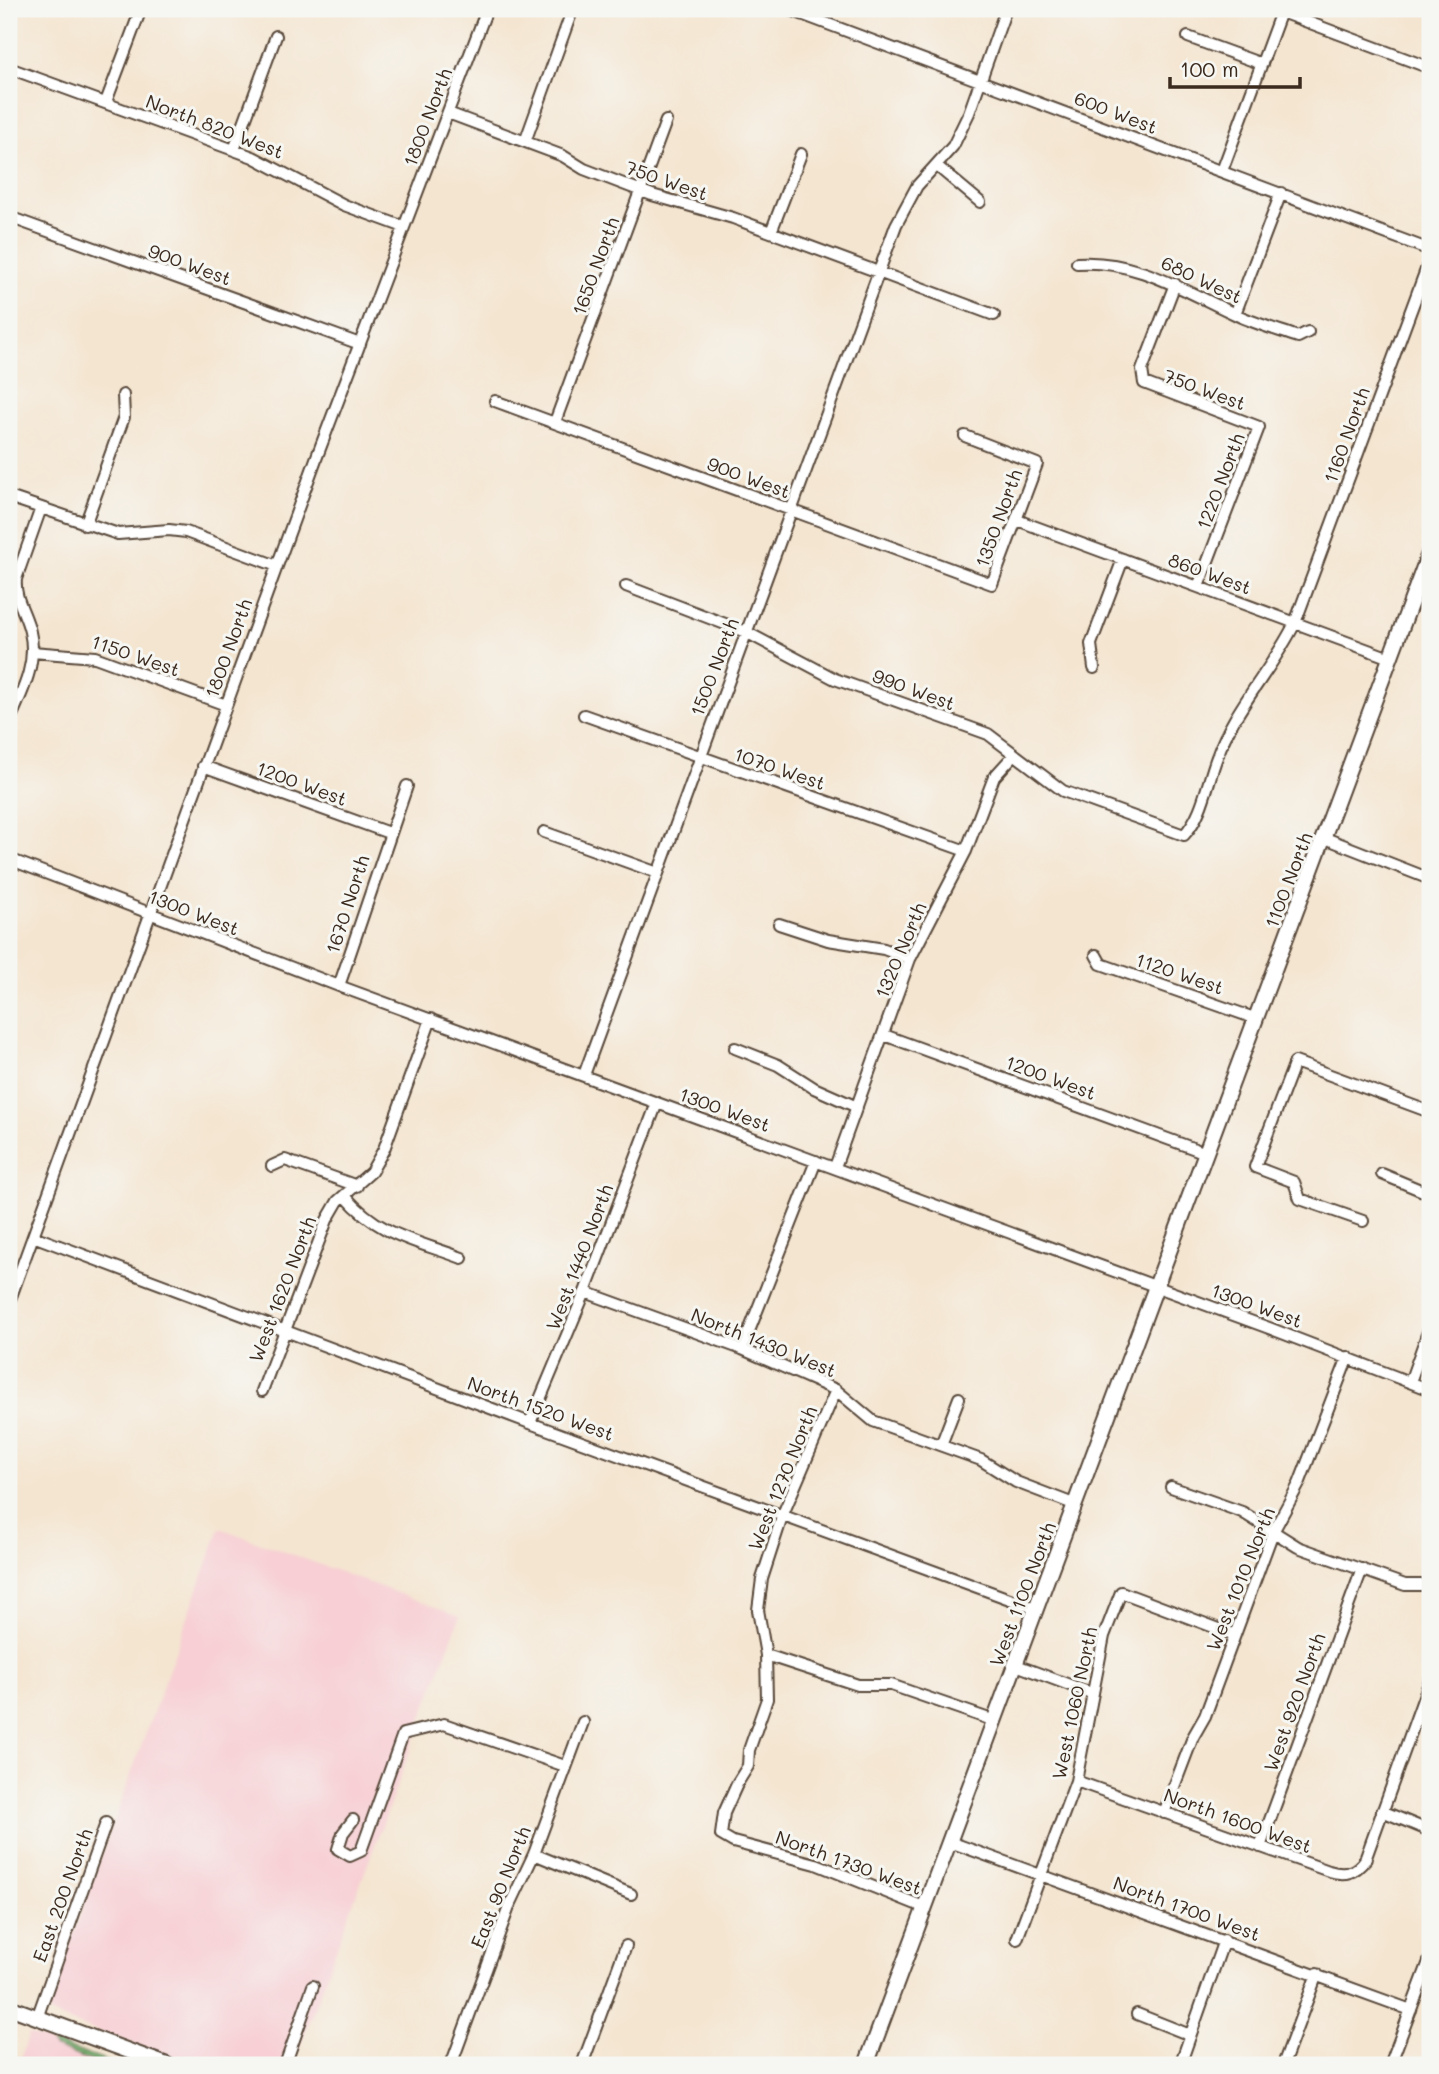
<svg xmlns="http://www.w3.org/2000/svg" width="1439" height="2074" viewBox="0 0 1439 2074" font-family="Mali,sans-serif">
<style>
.built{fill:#f7cfd4}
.green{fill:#82c680;stroke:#5e784f;stroke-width:2}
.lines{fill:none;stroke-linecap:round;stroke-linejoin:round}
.minor-casing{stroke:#574639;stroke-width:14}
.major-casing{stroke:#574639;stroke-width:18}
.minor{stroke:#fff;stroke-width:10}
.major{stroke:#fff;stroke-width:14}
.labels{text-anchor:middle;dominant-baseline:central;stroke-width:6;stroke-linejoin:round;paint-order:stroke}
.street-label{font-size:19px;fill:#3b2a1e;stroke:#f6f6f2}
</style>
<rect width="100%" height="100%" fill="#f6f6f2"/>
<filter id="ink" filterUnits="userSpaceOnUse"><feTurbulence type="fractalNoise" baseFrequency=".0143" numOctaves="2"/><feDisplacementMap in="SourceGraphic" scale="14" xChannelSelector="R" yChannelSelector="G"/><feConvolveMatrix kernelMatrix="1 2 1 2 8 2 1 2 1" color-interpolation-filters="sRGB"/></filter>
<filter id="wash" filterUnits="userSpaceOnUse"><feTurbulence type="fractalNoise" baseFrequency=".00686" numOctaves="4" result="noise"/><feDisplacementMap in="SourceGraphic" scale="28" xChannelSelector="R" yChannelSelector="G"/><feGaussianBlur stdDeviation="1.57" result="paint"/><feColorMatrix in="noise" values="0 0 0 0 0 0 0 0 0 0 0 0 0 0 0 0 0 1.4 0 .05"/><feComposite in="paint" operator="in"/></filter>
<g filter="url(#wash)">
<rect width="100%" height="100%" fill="#f4e5d0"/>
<!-- built -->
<path class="built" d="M220 1528 460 1616 293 2065H188L45 2012Z
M29 2034 115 2065H18Z"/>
<!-- green -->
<path class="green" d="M52 2042 115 2065H103L54 2047Z"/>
</g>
<g filter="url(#ink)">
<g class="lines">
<defs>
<path id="minor" d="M788 9 1430 250
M1281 12 1430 68
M1188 37 1262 64
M9 68 253 157 344 205 404 227
M106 102 141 9
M448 113 563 156 584 169 652 195 733 218 994 315
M525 142 572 11
M234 150 276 36
M937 166 980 202
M1222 171 1282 9
M9 217 360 344
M771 232 801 154
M1077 263C1137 259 1184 291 1237 315 1256 324 1278 330 1298 337L1308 332
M1175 284 1142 370 1144 383 1259 427 1198 587
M1235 314 1281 193
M495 401 992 584 1037 464 965 436
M555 422 666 121
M9 497 118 534 169 530 186 532 277 566
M1017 520 1390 658
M85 525 124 417 123 395
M626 586 746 632 835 679 988 734 1063 791 1184 835C1203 815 1207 783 1217 757 1234 708 1272 670 1295 623L1430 259
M32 652 95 657 226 705
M1094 668 1091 644 1123 559
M584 715 966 851
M9 722C21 694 38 664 30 632 26 613 14 599 16 579L41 508
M203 766 389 833
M544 832 658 873
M1325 838 1430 879
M9 859 339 986 1269 1328 1430 1390
M779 924 828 940 884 949 910 959
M1096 955 1101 964 1257 1019
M339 986 407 786
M884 1035 1206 1153
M735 1048 778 1065 814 1088 857 1107
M584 1075 896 225 917 186 953 146 969 113 1006 9
M272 1166 285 1160 357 1186
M835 1167 910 959 966 851 994 777 1014 755
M1382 1174 1430 1194
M345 1196C380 1236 414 1240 462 1258
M1363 1221 1300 1199 1294 1182 1255 1167 1295 1062 1430 1112
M33 1236 530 1423 1037 1609
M585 1292 742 1349 836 1390 873 1421 981 1460 1016 1482 1076 1505
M9 1302 316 459 487 9
M742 1349 816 1161
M1410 1382 1430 1326
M836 1390 783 1514 762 1579 758 1610 766 1655 767 1699 749 1750 748 1766 738 1782 724 1813 721 1835 733 1842 816 1864 926 1908
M262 1391 327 1220 338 1201 371 1172 384 1149 431 1019
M530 1423 585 1292 657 1103
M941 1445 959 1398
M1171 1487 1242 1512 1298 1547 1405 1585H1430
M766 1655 858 1685H891L995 1721
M1016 1665 1091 1693
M1076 1781 1329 1871C1345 1876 1355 1873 1365 1860L1430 1680
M1382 1811 1430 1831
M1164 1813 1193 1737 1205 1716 1273 1532 1299 1484 1348 1357
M353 1820 343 1833 338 1849 350 1856 361 1851 403 1734 444 1724 565 1766
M950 1842 1411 2010
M1260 1847 1362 1569
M534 1854 631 1894
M1017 1939 1076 1781 1104 1636 1121 1592 1235 1635
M1137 2014 1190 2035
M37 2018 106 1823
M285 2065 313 1986
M451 2065 509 1907 534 1854 583 1722
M582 2065 626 1946
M1180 2065 1224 1940
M1283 2065 1317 1974
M1390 2065 1430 1959"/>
<path id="major" d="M9 2007 167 2065
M866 2065 1430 551"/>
</defs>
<!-- minor casing -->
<use href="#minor" class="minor-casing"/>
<!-- major casing -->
<use href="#major" class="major-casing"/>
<!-- minor -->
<use href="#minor" class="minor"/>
<!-- major -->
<use href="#major" class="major"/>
</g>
</g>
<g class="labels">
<!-- street labels -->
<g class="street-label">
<text transform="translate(1116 112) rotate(21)">600 West</text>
<text transform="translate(427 117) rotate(-69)">1800 North</text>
<text transform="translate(215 126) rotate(21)">North 820 West</text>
<text transform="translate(667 180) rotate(19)">750 West</text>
<text transform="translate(190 264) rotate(20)">900 West</text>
<text transform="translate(595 266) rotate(-70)">1650 North</text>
<text transform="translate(1202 279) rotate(25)">680 West</text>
<text transform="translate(1205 389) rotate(20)">750 West</text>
<text transform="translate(1346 435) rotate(-70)">1160 North</text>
<text transform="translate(749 477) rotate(20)">900 West</text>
<text transform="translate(1220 481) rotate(-69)">1220 North</text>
<text transform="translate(998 518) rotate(-70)">1350 North</text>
<text transform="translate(1210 573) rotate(20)">860 West</text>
<text transform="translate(228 648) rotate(-70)">1800 North</text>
<text transform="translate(136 655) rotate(19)">1150 West</text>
<text transform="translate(714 667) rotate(-69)">1500 North</text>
<text transform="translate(914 689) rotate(20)">990 West</text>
<text transform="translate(780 768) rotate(19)">1070 West</text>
<text transform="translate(302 783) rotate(20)">1200 West</text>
<text transform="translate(1288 880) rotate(-69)">1100 North</text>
<text transform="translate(347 904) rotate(-72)">1670 North</text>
<text transform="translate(194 912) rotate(21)">1300 West</text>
<text transform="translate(900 950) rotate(-67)">1320 North</text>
<text transform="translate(1180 973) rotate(19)">1120 West</text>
<text transform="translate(1051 1077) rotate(20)">1200 West</text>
<text transform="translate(725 1109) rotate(20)">1300 West</text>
<text transform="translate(579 1257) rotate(-69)">West 1440 North</text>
<text transform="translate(282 1289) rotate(-69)">West 1620 North</text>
<text transform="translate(1257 1305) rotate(20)">1300 West</text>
<text transform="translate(764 1342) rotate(22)">North 1430 West</text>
<text transform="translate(541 1408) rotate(20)">North 1520 West</text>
<text transform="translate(782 1478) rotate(-68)">West 1270 North</text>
<text transform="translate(1240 1579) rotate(-68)">West 1010 North</text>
<text transform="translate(1022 1594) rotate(-69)">West 1100 North</text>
<text transform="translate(1294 1702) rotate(-70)">West 920 North</text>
<text transform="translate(1074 1703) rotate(-78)">West 1060 North</text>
<text transform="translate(1238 1820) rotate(20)">North 1600 West</text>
<text transform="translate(849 1862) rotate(20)">North 1730 West</text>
<text transform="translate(500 1887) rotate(-68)">East 90 North</text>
<text transform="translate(62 1895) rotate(-70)">East 200 North</text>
<text transform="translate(1187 1908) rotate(20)">North 1700 West</text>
</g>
</g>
<!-- margin -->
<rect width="1439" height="2074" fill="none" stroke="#f6f6f2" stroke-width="35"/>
<!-- scale -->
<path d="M1170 77v10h130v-10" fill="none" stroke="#3b2a1e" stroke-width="3.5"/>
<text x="1180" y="77" font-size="21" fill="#3b2a1e" stroke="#f6f6f2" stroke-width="5" paint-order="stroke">100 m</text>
</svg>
